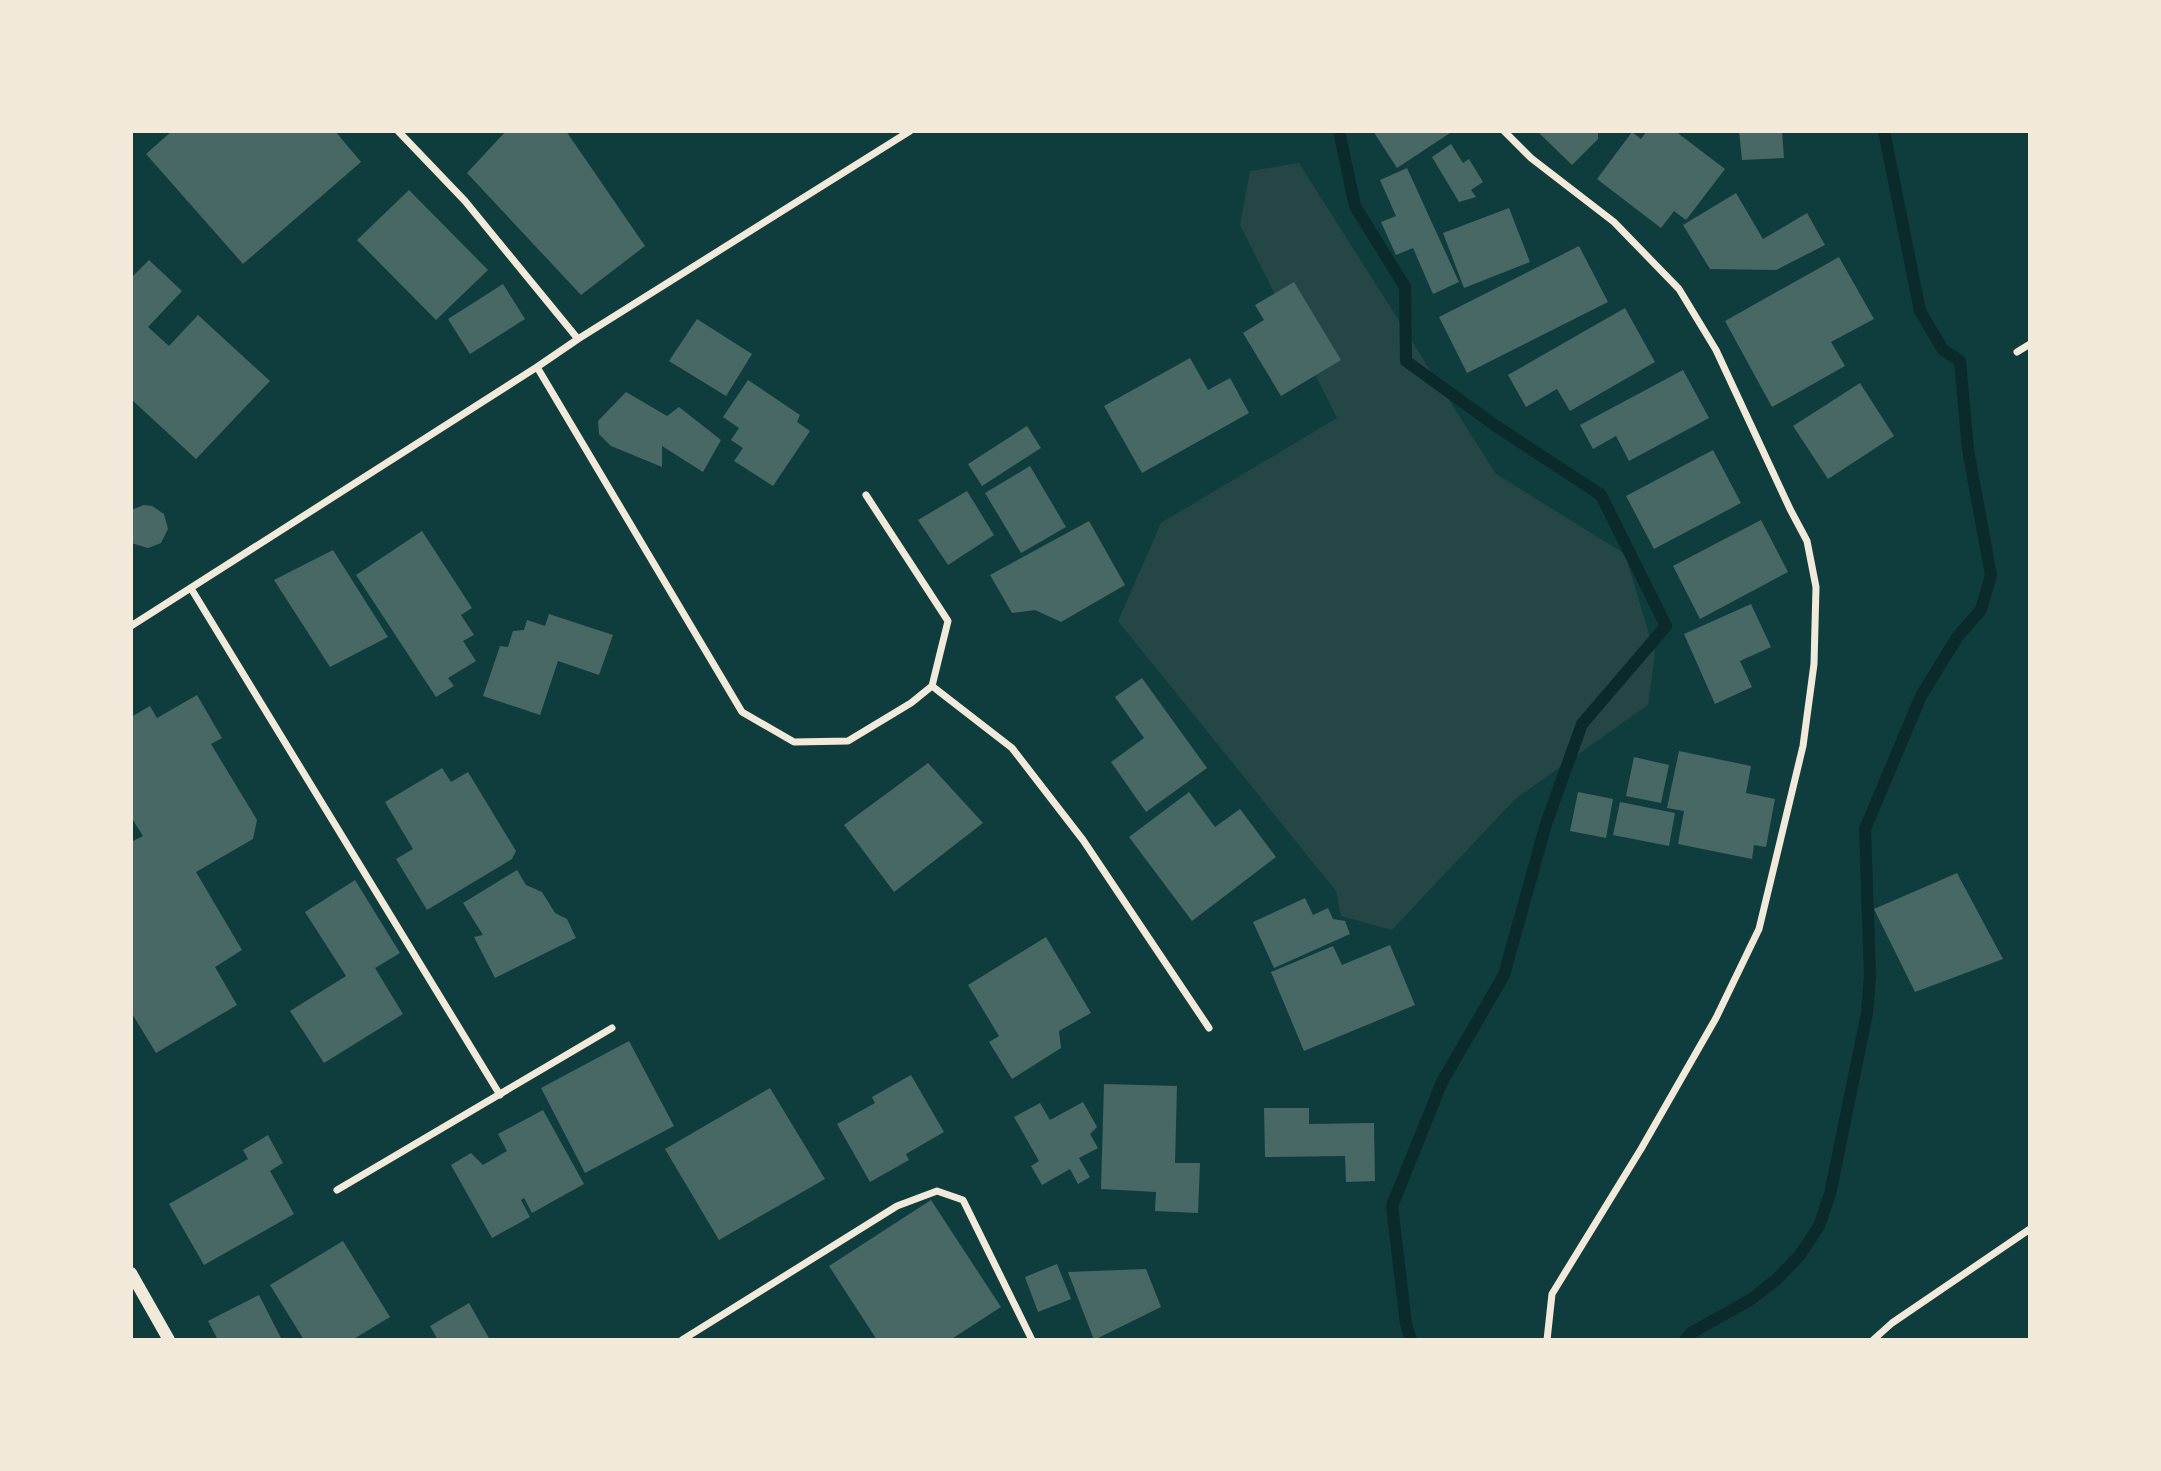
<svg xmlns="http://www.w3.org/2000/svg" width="2161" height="1471" viewBox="0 0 2161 1471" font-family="'DejaVu Sans',sans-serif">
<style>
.green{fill:#244646}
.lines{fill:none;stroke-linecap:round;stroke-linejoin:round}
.stream{stroke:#0a2a2b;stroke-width:12}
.building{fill:#486865}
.minor{stroke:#f1e9da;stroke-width:7}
.tertiary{stroke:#f1e9da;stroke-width:12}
</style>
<rect width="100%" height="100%" fill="#0f3d3e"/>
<!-- green -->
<path class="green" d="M1299 163 1496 474 1625 554 1655 654 1648 705 1515 799 1392 930 1341 916 1336 891 1118 621 1161 523 1337 418 1240 225 1250 171Z"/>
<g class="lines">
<!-- stream -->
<path class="stream" d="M1339 131 1355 206 1405 287 1406 361 1496 426 1601 495 1666 626 1582 724 1546 824 1504 975 1442 1082 1392 1206 1406 1324 1411 1340
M1685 1340 1691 1333 1750 1300 1777 1279 1800 1255 1819 1226 1830 1194 1867 1013 1870 976 1865 829 1921 696 1958 636 1981 610 1991 575 1968 450 1960 361 1943 350 1920 311 1884 131"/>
</g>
<!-- building -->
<path class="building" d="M172 131H335L361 162 243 264 146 154Z
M506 131H566L645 246 581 295 467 173Z
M1373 131H1453L1397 168Z
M1537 131H1598V139L1572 165Z
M1647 131H1675L1725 169 1686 220 1674 211 1661 228 1597 179 1632 132 1641 139Z
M1739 131H1782L1784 158 1742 160Z
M1451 144 1463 163 1469 159 1483 182 1471 190 1476 197 1459 202 1432 157Z
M1407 168 1459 282 1433 294 1413 248 1396 255 1381 222 1396 216 1380 180Z
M409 190 488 270 436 320 357 240Z
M1736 193 1763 239 1807 213 1825 245 1776 270 1710 269 1683 225Z
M1509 208 1530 262 1464 288 1443 233Z
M1579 246 1608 302 1467 373 1439 317Z
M1839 257 1874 319 1831 342 1845 366 1772 407 1725 321Z
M149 260 182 291 148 327 169 346 198 315 270 381 196 459 131 399V278Z
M1294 282 1341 360 1281 396 1243 333 1264 320 1255 305Z
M503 284 525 319 470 354 448 319Z
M1625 308 1655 362 1570 411 1557 389 1526 407 1508 375Z
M697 319 752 354 726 396 669 361Z
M1190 358 1208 390 1230 378 1249 413 1142 473 1104 406Z
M1683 370 1709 418 1629 461 1616 436 1593 449 1580 425Z
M748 380 800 415 797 422 810 431 773 486 734 461 743 448 731 440 739 428 723 417Z
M1860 383 1894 436 1828 479 1793 426Z
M626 392 667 416 679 407 721 440 703 472 662 446V467L611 446 599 434 598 421Z
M1027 426 1041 448 982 486 968 464Z
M1713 450 1741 503 1654 549 1626 496Z
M1030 466 1066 527 1021 553 985 493Z
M967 491 994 535 948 565 918 520Z
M144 505 152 506 164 514 168 529 161 543 148 548 131 543V510Z
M1761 520 1788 572 1700 619 1673 566Z
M1089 521 1125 585 1061 622 1035 610 1012 613 990 575Z
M422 531 472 608 461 615 474 635 463 641 476 661 448 678 454 686 436 697 356 575Z
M333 550 388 637 330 667 274 580Z
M1751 604 1771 647 1740 661 1752 687 1715 704 1684 634Z
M549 614 613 635 599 675 558 661 540 715 483 696 500 646 508 647 513 631 524 630 527 620 545 626Z
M1142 678 1207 768 1146 812 1111 762 1144 738 1115 697Z
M197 695 222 738 211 744 257 820 253 839 196 872 242 950 215 967 237 1005 156 1053 131 1012V842L143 836 131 817V717L150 706 157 718Z
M1679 751 1751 766 1746 793 1775 799 1766 847 1754 845 1752 859 1678 844 1684 811 1667 808Z
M1634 757 1669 765 1661 803 1626 796Z
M928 763 983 823 894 892 844 825Z
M442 768 451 782 468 772 516 851 512 859 427 910 396 859 413 849 385 802Z
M1189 792 1215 827 1240 809 1276 857 1192 921 1129 837Z
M1578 792 1613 799 1606 838 1570 831Z
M1620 802 1675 813 1669 846 1613 835Z
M517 870 526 885 542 892 555 913 567 919 576 938 495 978 474 937 483 935 463 903Z
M1957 873 2003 959 1915 992 1874 909Z
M355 880 400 953 375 968 403 1014 324 1063 290 1011 346 976 305 912Z
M1305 898 1313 915 1328 908 1333 919 1345 921 1350 934 1274 968 1253 922Z
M1046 937 1091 1013 1059 1031 1061 1048 1012 1079 989 1042 999 1036 968 985Z
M1390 945 1415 1005 1304 1051 1271 972 1333 946 1342 965Z
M629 1041 674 1126 585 1173 541 1088Z
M911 1075 944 1132 906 1154 909 1160 870 1182 837 1124 875 1103 872 1097Z
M1104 1084 1177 1086 1175 1163H1200L1198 1213 1155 1211 1156 1192 1101 1189Z
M770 1088 825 1179 719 1240 665 1149Z
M1083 1102 1097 1127 1090 1134 1098 1148 1079 1158 1090 1177 1078 1184 1070 1169 1042 1185 1031 1166 1039 1161 1014 1117 1040 1103 1050 1120Z
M1264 1108H1309V1124L1374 1123 1375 1181 1346 1182 1345 1156 1265 1157Z
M543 1110 584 1184 532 1213 524 1198 521 1200 530 1217 492 1238 451 1165 471 1153 483 1165 507 1151 498 1134Z
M268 1135 283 1163 270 1171 294 1214 204 1265 169 1204 248 1159 243 1150Z
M931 1200 1001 1307 950 1340H877L829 1266Z
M343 1241 390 1317 352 1340H304L270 1285Z
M1057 1264 1071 1299 1038 1312 1025 1277Z
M1146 1269 1161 1307 1094 1340 1068 1272Z
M259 1295 282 1340H218L208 1321Z
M469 1303 490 1340H438L430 1326Z"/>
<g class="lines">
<!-- minor -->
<path class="minor" d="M398 131 465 201 578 339
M1504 131 1531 158 1614 222 1679 289 1716 350 1790 509 1807 541 1816 587 1814 664 1803 746 1759 929 1716 1018 1641 1149 1552 1294 1547 1340
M2017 352 2030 344
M537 367 742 712 794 742 848 741 911 703 932 686 1012 748 1083 840 1209 1028
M866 495 948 621 932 686
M192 590 500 1095
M131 626 537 367 578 339 910 131
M337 1190 612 1028
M682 1340 897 1206 937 1191 963 1200 1032 1340
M1873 1340 1892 1323 2030 1229"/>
<!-- tertiary -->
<path class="tertiary" d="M131 1273 169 1340"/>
</g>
<!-- border -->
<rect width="2161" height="1471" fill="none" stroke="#f1e9da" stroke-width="266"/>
</svg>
